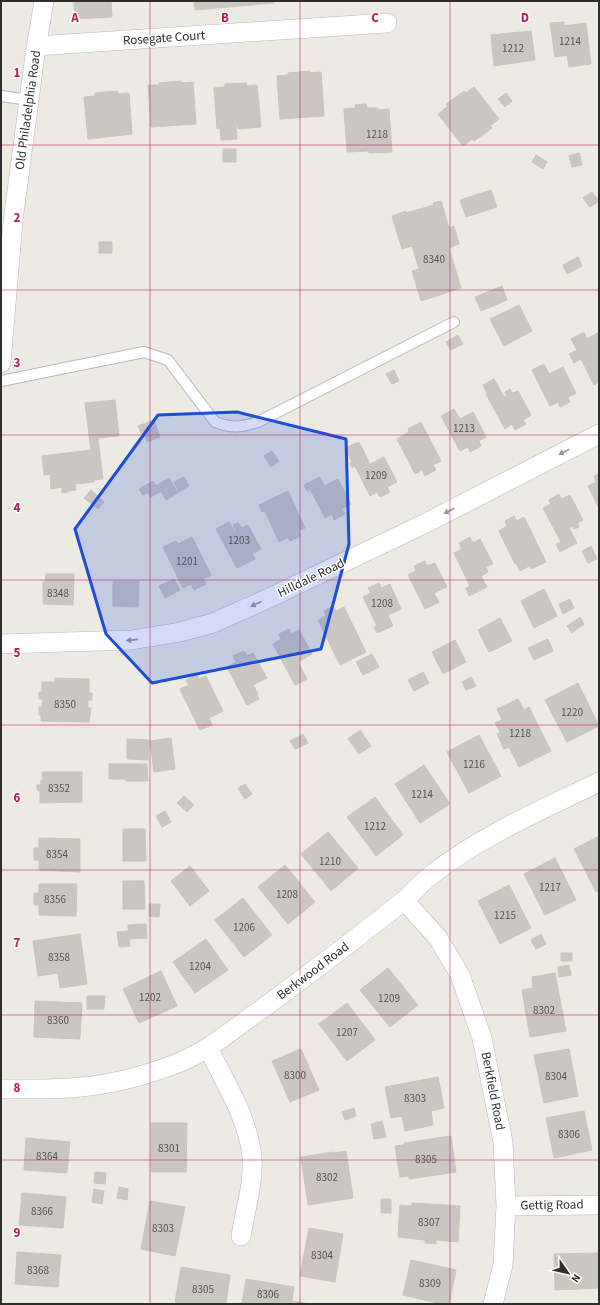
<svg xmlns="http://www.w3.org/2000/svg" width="600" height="1305" viewBox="0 0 600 1305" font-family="'Source Sans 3',sans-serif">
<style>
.building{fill:#cac6c1;stroke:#c9c5bc}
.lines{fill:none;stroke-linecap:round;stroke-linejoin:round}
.service-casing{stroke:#b6b7c0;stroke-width:12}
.minor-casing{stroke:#b6b7c0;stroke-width:20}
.service{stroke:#fff;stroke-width:10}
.minor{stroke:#fff;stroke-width:19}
.oneway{fill:#969696}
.marked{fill:#1d4ed8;fill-opacity:0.2;stroke:#1d4ed8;stroke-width:3;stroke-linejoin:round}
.grid{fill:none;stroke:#c2185b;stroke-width:1;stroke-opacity:0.55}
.labels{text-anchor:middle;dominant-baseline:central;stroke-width:3;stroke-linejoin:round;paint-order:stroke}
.number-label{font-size:11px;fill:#555453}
.street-label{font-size:13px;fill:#2e2e2e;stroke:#fff}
.grid-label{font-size:13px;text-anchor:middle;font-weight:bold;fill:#c2185b;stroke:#fff;stroke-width:3;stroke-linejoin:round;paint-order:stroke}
</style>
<rect width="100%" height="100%" fill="#edeae3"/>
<!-- building -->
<path class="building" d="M74 1H111L112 17 75 19Z
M211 1H274V3L195 10 194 2Z
M564 22V26L586 23 591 64 569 67 567 55 555 57 550 23Z
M531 31 535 60 494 66 491 35Z
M310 71V73L321 72 324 116 280 119 277 76 288 75V73Z
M181 81V83L193 82 196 124 151 127 148 85H159V83Z
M246 83 247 86 257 85 261 127 238 129V126H236L237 139 221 140 220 128 217 129 214 88 225 87V84Z
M474 87 499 119 490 126 492 128 474 141 472 139 463 146 438 114 448 106 446 104 464 91 466 93Z
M117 91 118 94 129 93 132 134 88 139 84 97 95 96V93Z
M506 93 512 101 505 107 498 99Z
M366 104 367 108H378V110L389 109 392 152 369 153V151L347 152 344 109 356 108 355 105Z
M223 149H236V162H223Z
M579 153 582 165 572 167 569 156Z
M536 155 547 162 543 169 532 162Z
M491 190 497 207 466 217 460 200Z
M592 192 599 201 590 207 583 198Z
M441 201 449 228 454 226 459 244 449 248 461 288 421 301 412 271 419 269 412 246 402 249 392 216 406 211V213L434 205 433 203Z
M99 242H112V253H99Z
M578 257 582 266 567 274 563 265Z
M502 286 507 300 481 311 475 297Z
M519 305 532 331 504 346 490 319Z
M584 332 587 339 599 332V382L594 385 581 359 574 363 569 354 577 350 571 339Z
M458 335 463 344 451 350 446 342Z
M544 364 549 374 563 367 576 393 568 397 570 402 560 407 558 402 550 406 532 370Z
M394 370 399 381 392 384 386 374Z
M494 379 504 397 507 395 505 392 510 389 512 393 518 391 531 415 523 420 526 424 515 430 512 424 505 429 486 394 487 393 483 385Z
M115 400 119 436 98 438 103 479 94 480V482L75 484 76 490 68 491V492L62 493V487L51 489 50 474 44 475 42 456 91 450 85 403Z
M454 409 460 419 473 412 486 437 479 441 481 446 470 452 468 447 460 451 441 416Z
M154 420 160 437 147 442 144 434 142 435 138 426Z
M421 422 441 461 433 465 436 470 425 476 422 470 415 474 397 439 409 432 408 429Z
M359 442 370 464 384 457 397 482 387 487 390 492 380 497 377 492 370 496 355 466 352 468 350 463 352 462 345 448Z
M272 451 279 461 271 467 264 456Z
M599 474V508L588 486 596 482 594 476Z
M184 477 189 486 179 492 174 482Z
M320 477 324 486 338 479 351 504 342 509 345 514 334 520 332 514 325 518 310 489 307 491 304 485Z
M169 478 178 493 166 500 161 491 151 497 148 492 143 495 139 489 153 481 156 486Z
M91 490 104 502 98 509 84 498Z
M288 491 305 528 298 531 301 536 290 541 288 537 279 542 265 511 262 512 259 505Z
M559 494 561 499 570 495 583 520 577 523 579 527 574 529 572 526 569 528 577 543 560 552 556 544 561 542 543 508 551 504 549 500Z
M514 516 517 521 524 517 546 562 531 569 529 566 520 571 516 563 515 564 499 531 507 526 505 521Z
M229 522 235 532 236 531 233 525 238 523 242 528 248 525 261 549 252 554 255 559 237 568 216 529Z
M192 537 211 575 203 579 206 584 194 590 191 584 183 588 163 547 176 541 178 544Z
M470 537 473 543 480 539 493 564 486 567 488 572 481 576 487 587 469 596 466 588 470 586 454 553 462 549 459 543Z
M591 546 597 559 588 563 582 551Z
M425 561 427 566 435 563 447 587 434 593 439 602 425 609 408 575 416 571 414 566Z
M46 574H74L73 605 43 604V582H45Z
M174 579 180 590 165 598 159 586Z
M113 581H139L138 607 113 606Z
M379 583 381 588 390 584 401 609 388 615 393 626 377 633 374 627 377 626 363 597 371 593 368 588Z
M544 589 557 616 534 628 521 601Z
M570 599 574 608 563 614 559 604Z
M333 606 336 611 344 607 366 652 340 665 318 620 326 616 324 611Z
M580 617 584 624 572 633 567 626Z
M500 618 512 641 489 652 478 630Z
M289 629 291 634 299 630 312 654 298 662 307 679 295 685 273 644 281 639 279 634Z
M548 639 553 651 534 660 528 648Z
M455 640 466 662 443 674 432 652Z
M244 651 247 656 253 653 267 678 253 685 258 694 257 695 259 699 247 705 227 667 236 662 233 656Z
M372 654 379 667 363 675 356 662Z
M423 672 429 683 414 691 408 680Z
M196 675 199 679 206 676 223 711 209 718 212 725 200 730 180 689 189 685 186 680Z
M471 677 476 686 466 690 462 682Z
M55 678 89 679V693H92V700H88V708H91L89 722 41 721V715H39V707H42L43 699H39V692H42V682H55Z
M578 683 599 726 567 742 545 700Z
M518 699 524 710 529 707 551 751 519 767 509 747 504 749 497 734 500 732 495 723 502 720 497 709Z
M360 730 371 746 359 754 348 739Z
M303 734 308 743 295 749 290 741Z
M479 735 501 776 469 793 447 752Z
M171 738 175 769 154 772 150 741Z
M127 739 149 740 148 760 127 759Z
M109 764H147L148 781H126V779H109Z
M424 765 450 804 420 823 395 784Z
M42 772H82V802L40 803V791L37 790V785H41V780H43Z
M245 784 252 794 245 799 238 788Z
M184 796 194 805 187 812 177 803Z
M375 797 403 835 376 856 347 817Z
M165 811 171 822 162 827 156 816Z
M123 829H145L146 861H123Z
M328 832 358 868 331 891 301 854Z
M599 836V890L596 892 574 849Z
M39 838 80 839V872L39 870V860H34V848H39Z
M555 858 576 900 545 915 524 874Z
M285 865 315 902 288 924 258 887Z
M190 866 209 891 190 906 171 881Z
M123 881H144L145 909H123Z
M39 884H77L76 916 39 915V905H34V893H39Z
M509 885 531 928 500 944 478 901Z
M243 898 272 935 244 957 215 920Z
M149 904H160L159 917 149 916Z
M146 924 147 938 129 939 128 925Z
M128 931 130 946 119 947 117 932Z
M80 934 87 984 60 988 58 973 38 976 33 941Z
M541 934 546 944 536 949 531 940Z
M206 939 228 970 195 993 173 962Z
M561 953H572V961H561Z
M569 965 571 975 559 977 558 967Z
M388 968 418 1005 390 1027 360 990Z
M161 971 177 1006 139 1023 123 989Z
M555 973 566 1031 530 1037 522 990 533 988 532 977Z
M87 996H105L104 1009H87Z
M35 1001 82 1003 80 1039 34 1037Z
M347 1003 375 1040 347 1061 319 1024Z
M301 1049 319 1090 290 1102 272 1061Z
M569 1049 578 1096 544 1103 534 1055Z
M438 1077 444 1108 431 1111 433 1125 405 1131 402 1116 391 1118 385 1087Z
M354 1108 356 1116 345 1120 342 1112Z
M584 1111 592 1150 554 1158 546 1118Z
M382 1121 386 1137 374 1139 371 1124Z
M151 1123H187L186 1172H151Z
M451 1136 456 1172 409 1179V1176L400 1177 395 1146 404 1145V1143Z
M26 1138 70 1142 67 1173 24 1170Z
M346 1151 353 1198 308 1205 301 1157 334 1152V1153Z
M95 1172 106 1173 105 1184 94 1183Z
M119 1187 128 1189 127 1200 117 1198Z
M94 1189 104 1191 102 1204 92 1202Z
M22 1193 66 1197 63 1228 19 1225Z
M381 1199H391V1213H381Z
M150 1201 185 1207 175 1256 141 1249Z
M412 1203 460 1206 458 1242 436 1240V1244L425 1243V1240L398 1237 400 1205 412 1206Z
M309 1228 343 1234 335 1282 300 1276Z
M17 1252 61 1255 58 1287 15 1284Z
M599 1253V1288L555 1290 554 1254Z
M411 1260 456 1270 449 1304H442L403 1295Z
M181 1267 230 1275 226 1304H189L175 1302Z
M246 1279 294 1287 292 1301 310 1304H242Z"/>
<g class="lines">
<defs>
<path id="service" d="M1 96 29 100
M1 381 144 352 168 360 215 422C233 429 241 427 258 422L454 322"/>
<path id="minor" d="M36 46 387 23
M1 363 13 221 35 55 44 1
M1 644 132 640 180 632 213 623 267 599 426 523 599 434
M404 900 438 938 460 975 482 1038 503 1142 506 1206 503 1265 493 1304
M208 1048C225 1082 248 1118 252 1157 254 1182 245 1211 241 1236
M1 1089C27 1089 54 1090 81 1087 114 1084 147 1075 178 1063 206 1052 231 1031 256 1013 306 977 354 940 402 902 412 894 420 884 430 876 480 836 542 810 599 782
M506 1206 599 1205"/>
</defs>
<!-- service casing -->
<use href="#service" class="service-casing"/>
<!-- minor casing -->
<use href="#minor" class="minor-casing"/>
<!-- service -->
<use href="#service" class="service"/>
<!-- minor -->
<use href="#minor" class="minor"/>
</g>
<!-- one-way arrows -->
<defs><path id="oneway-solid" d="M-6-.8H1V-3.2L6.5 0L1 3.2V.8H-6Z"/></defs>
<g class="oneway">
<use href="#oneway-solid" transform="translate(564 452) rotate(153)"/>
<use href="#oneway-solid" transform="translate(449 511) rotate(153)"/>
<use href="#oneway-solid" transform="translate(256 604) rotate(156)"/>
<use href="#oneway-solid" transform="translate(132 640) rotate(174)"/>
</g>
<!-- marked area -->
<path class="marked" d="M237 412 346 439 349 544 321 649 152 683 106 634 75 529 158 415Z"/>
<!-- grid -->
<path class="grid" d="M150 1V1304M300 1V1304M450 1V1304M1 145H599M1 290H599M1 435H599M1 580H599M1 725H599M1 870H599M1 1015H599M1 1160H599"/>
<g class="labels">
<!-- number labels -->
<g class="number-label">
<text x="570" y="41">1214</text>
<text x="513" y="48">1212</text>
<text x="377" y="134">1218</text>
<text x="434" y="259">8340</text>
<text x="464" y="428">1213</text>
<text x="376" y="475">1209</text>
<text x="239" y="540">1203</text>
<text x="187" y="561">1201</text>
<text x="58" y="593">8348</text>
<text x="382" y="603">1208</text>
<text x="65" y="704">8350</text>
<text x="572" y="712">1220</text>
<text x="520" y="733">1218</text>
<text x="474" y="764">1216</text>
<text x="59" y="788">8352</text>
<text x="422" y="794">1214</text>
<text x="375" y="826">1212</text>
<text x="57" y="854">8354</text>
<text x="330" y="861">1210</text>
<text x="550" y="887">1217</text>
<text x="287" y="894">1208</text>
<text x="55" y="899">8356</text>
<text x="505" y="915">1215</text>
<text x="244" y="927">1206</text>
<text x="59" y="957">8358</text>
<text x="200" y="966">1204</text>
<text x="150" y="997">1202</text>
<text x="389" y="998">1209</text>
<text x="544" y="1010">8302</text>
<text x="58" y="1020">8360</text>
<text x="347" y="1032">1207</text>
<text x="295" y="1075">8300</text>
<text x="556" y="1076">8304</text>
<text x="415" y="1098">8303</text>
<text x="569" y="1134">8306</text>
<text x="169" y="1148">8301</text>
<text x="47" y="1156">8364</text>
<text x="426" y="1159">8305</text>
<text x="327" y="1177">8302</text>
<text x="42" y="1211">8366</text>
<text x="429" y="1222">8307</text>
<text x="163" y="1228">8303</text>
<text x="322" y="1255">8304</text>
<text x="38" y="1270">8368</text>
<text x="430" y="1283">8309</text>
<text x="203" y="1289">8305</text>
<text x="268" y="1294">8306</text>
</g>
<!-- street labels -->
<g class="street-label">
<text transform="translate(164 38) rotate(-4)">Rosegate Court</text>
<text transform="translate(28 110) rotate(-82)">Old Philadelphia Road</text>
<text transform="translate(311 578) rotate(-26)">Hilldale Road</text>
<text transform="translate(313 971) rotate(-37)">Berkwood Road</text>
<text transform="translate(493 1091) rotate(79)">Berkfield Road</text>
<text transform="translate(552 1205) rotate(-1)">Gettig Road</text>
</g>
</g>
<g class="grid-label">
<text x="75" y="22">A</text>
<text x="225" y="22">B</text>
<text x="375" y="22">C</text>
<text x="525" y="22">D</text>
<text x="17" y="77">1</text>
<text x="17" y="222">2</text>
<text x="17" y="367">3</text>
<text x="17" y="512">4</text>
<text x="17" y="657">5</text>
<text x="17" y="802">6</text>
<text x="17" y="947">7</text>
<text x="17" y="1092">8</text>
<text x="17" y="1237">9</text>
</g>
<!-- border -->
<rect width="600" height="1305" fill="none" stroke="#2e2e2e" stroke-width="4"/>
<!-- north arrow -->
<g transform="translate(568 1273) rotate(124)" stroke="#ffffff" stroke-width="3" paint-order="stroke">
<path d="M0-3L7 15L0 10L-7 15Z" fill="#2e2e2e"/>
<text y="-6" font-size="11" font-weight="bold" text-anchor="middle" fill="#2e2e2e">N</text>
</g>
</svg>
